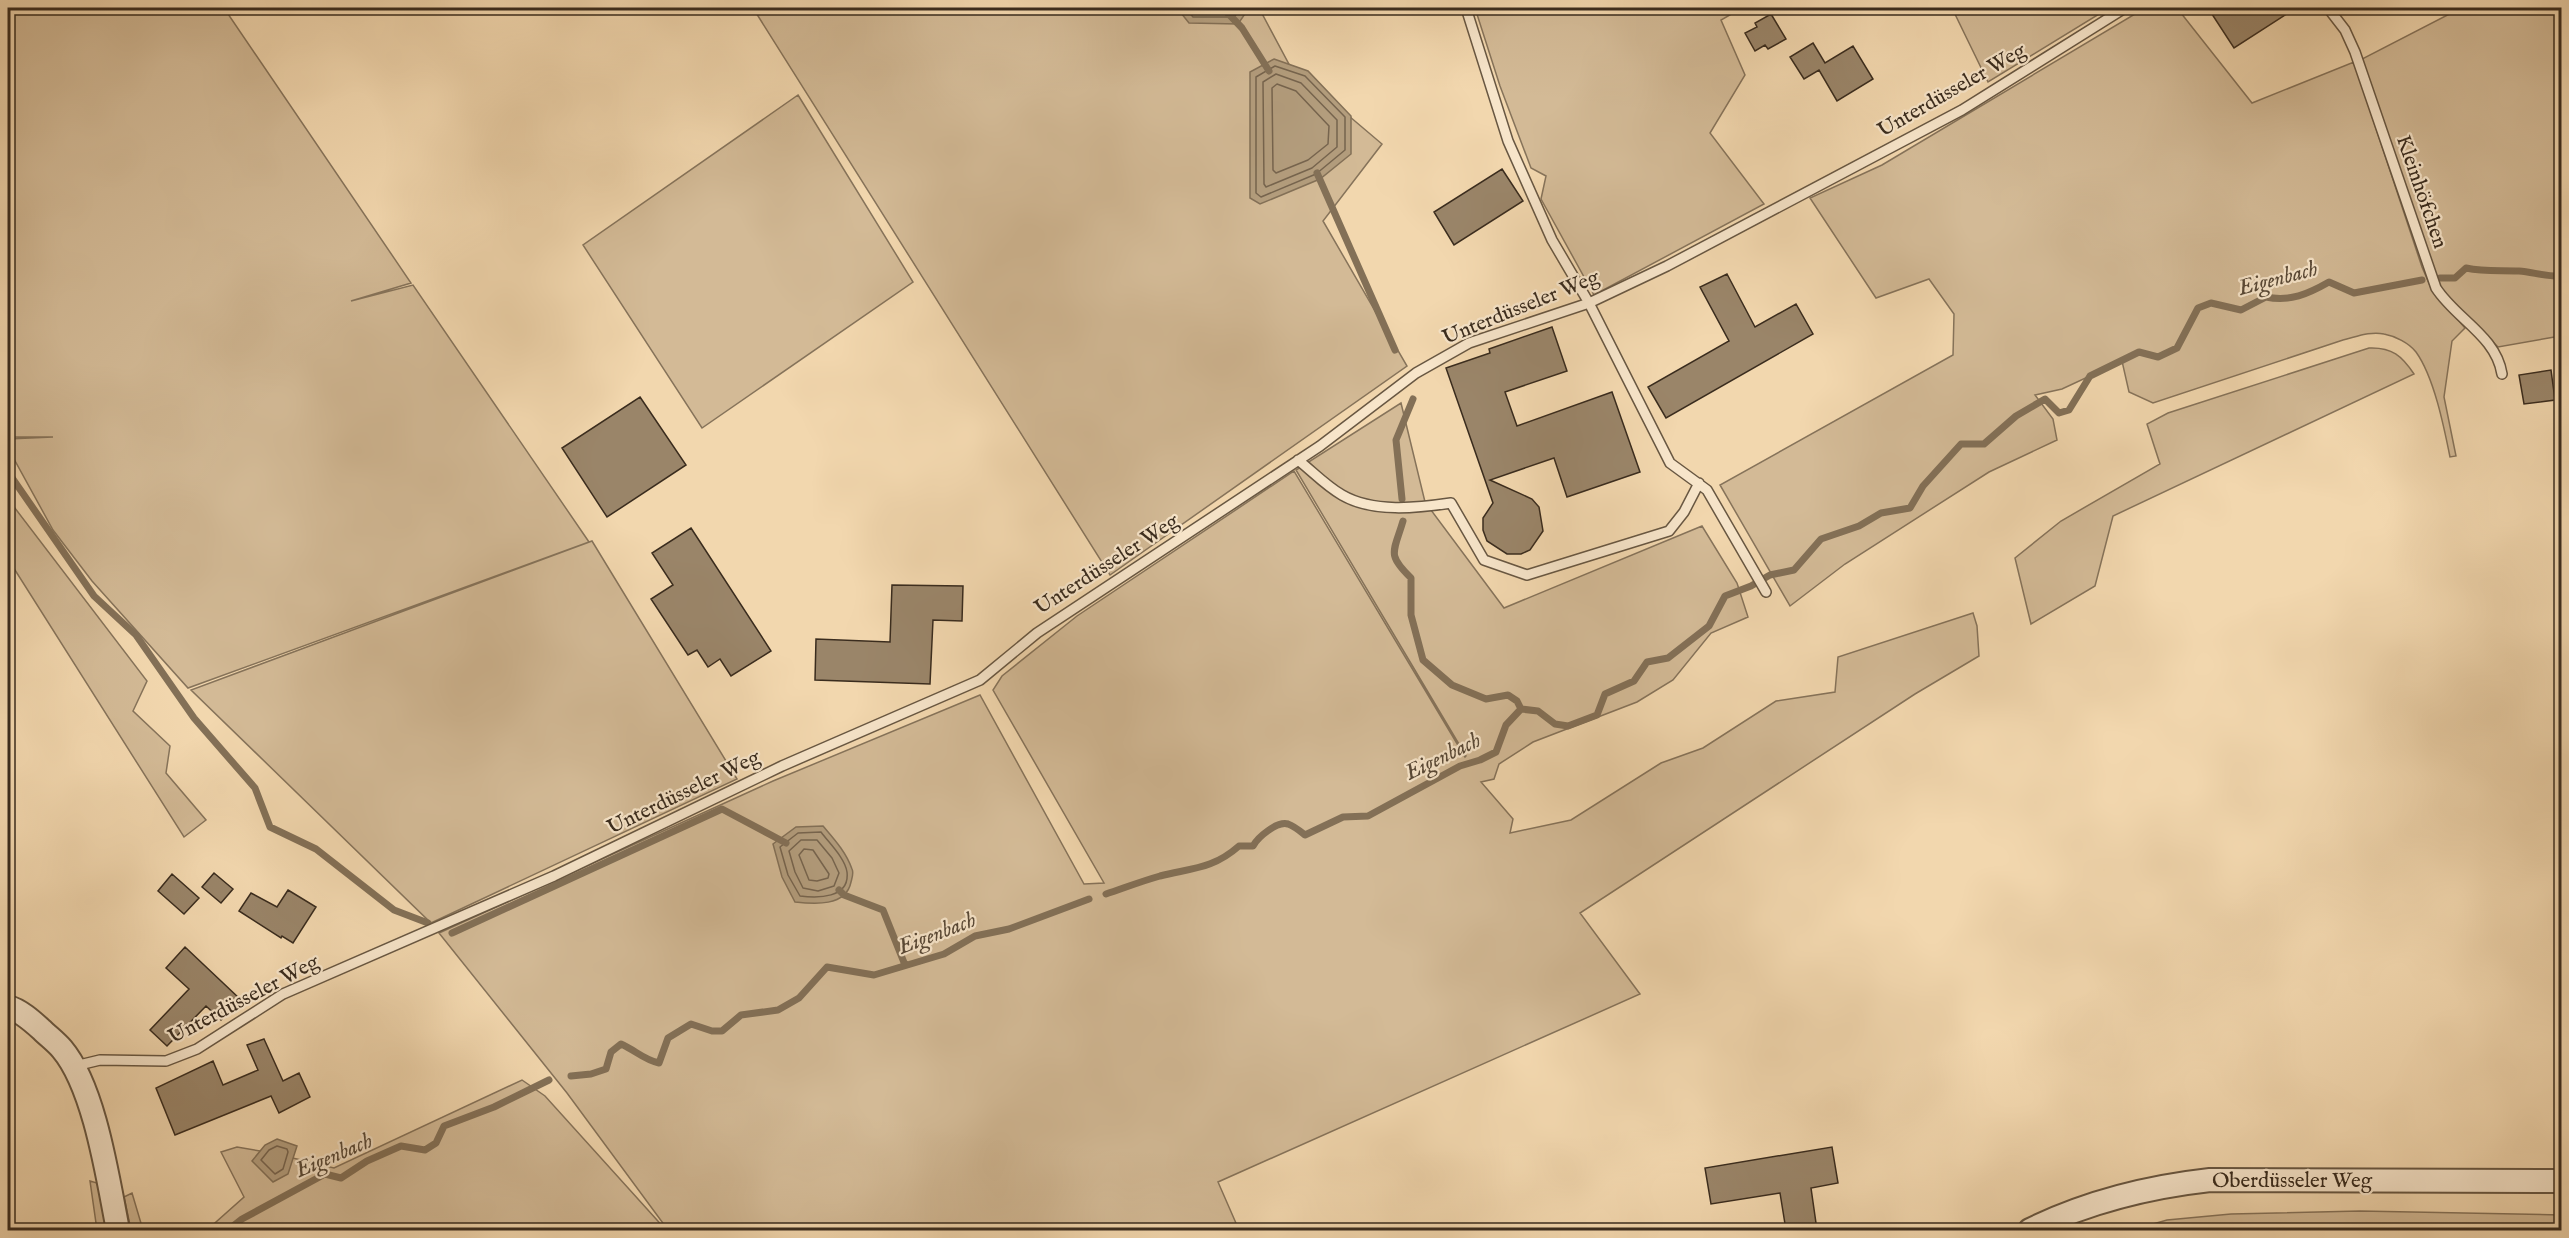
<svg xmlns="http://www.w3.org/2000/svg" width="2569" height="1238" viewBox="0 0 2569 1238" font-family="'IM FELL English',serif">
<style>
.green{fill:#d3ba96;stroke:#86735a;stroke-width:1.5}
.water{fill:#b39d7d;stroke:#837057;stroke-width:1.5}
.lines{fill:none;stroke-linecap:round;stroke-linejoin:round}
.shore{stroke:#76644e;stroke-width:1.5}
.stream{stroke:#837057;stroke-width:7}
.building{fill:#9a8569;stroke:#3a2c1e;stroke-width:1.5}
.service-casing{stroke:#685742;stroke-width:12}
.tertiary-casing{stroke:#685742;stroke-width:26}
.service{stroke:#f7e5ca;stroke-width:9}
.tertiary{stroke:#f7e5ca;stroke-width:22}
.labels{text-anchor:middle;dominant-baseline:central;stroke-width:4.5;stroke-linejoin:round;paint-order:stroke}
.street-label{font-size:21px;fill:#3a2c1e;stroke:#f7e5ca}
.water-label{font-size:22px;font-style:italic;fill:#584836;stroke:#f7e5ca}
</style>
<rect width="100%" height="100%" fill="#f2d7ae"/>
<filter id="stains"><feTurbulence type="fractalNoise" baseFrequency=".00333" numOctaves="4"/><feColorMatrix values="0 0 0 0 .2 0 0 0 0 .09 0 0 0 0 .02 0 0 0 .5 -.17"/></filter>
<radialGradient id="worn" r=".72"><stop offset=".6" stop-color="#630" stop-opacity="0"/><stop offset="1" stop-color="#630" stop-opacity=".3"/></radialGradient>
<!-- green -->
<path class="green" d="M8 8H224L411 283 351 301 413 285 589 542 188 688 92 581 53 530 8 448V439L53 437H8Z
M753 8H1259L1290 66 1382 144 1323 221 1407 366 1110 575Z
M1475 8H1742L1721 20 1745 75 1710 133 1764 204 1594 295 1541 199 1546 176 1531 168 1500 86Z
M1952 8H2109L1988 82Z
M2145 8H2177L2252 103 2354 62 2422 267 2432 290 2465 328 2452 341 2444 397 2456 456 2450 457C2444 427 2434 377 2416 352 2409 343 2395 336 2384 334 2370 331 2356 337 2343 340L2153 403 2129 392 2122 361 2062 389 2035 395 2053 419 2057 440 1989 472 1845 564 1790 606 1720 485 1953 355 1954 314 1929 279 1876 298 1810 198 1882 165Z
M2461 8H2561L2560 336 2498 347 2445 294 2438 283 2362 59Z
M798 95 913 282 702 428 583 245Z
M2369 348C2392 347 2402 356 2414 374L2113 516 2095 586 2031 624 2015 558 2061 521 2160 464 2147 424 2168 413Z
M1401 403 1425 502 1504 608 1702 526 1737 583 1748 617 1711 633 1673 680 1637 702 1533 742 1499 764 1494 779 1481 782 1513 819 1510 833 1571 820 1661 763 1703 748 1776 701 1835 692 1838 657 1973 613 1977 626 1979 656 1915 694 1580 913 1640 994 1218 1182 1239 1230H668L567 1093 439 933 773 781 980 695 1084 884 1104 883 993 690 1002 676 1077 616 1294 471 1465 757 1466 756 1296 470Z
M8 499 147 681 133 711 170 746 166 773 206 820 184 837 8 559Z
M592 541 737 779 431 923 191 690Z
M522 1080 545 1096 666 1230H207L244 1197 221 1152 237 1147 272 1153 334 1168Z
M90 1181 97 1183 109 1230H97Z
M132 1193 143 1230H131L124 1197Z
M2360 1211 2561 1215V1227L2557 1230H2132L2167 1220 2231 1214Z"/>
<!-- water -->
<path class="water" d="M1177 8H1249L1238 24 1189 23Z
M1274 59 1308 71 1351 116V154L1320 179 1260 204 1250 198V72Z
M823 826C834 839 846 852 852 869 854 873 852 878 851 882 846 907 814 904 795 902L782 877 773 844 796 827Z
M277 1139 297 1146 288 1174 273 1182 252 1161 265 1145Z"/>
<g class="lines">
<!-- shore -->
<path class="shore" d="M1185 8 1193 17H1234L1242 8
M1275 66 1305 76 1345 117V150L1316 174 1261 197 1256 193V77Z
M1276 74 1301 83 1337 120V147L1312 168 1266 187 1264 184 1263 82Z
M1277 84 1296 91 1329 126 1328 144 1308 160 1276 173 1273 170 1272 88Z
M821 832C829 843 845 858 847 872 850 899 817 898 800 896L788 875 780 847 798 833Z
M801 840H817L832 858 839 873 834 886 818 891 803 888 795 872 789 851Z
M804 849 813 850 829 874 828 878 817 881 809 880 799 855Z
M277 1146 287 1149 288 1152 283 1169 275 1174 261 1160 269 1150Z"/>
<!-- stream -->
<path class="stream" d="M1223 8 1242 28 1269 71
M1317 173 1395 350
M2440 278H2455L2466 268C2485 272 2500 270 2519 271 2533 272 2546 277 2562 276
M8 472 94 596 136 635 194 718 255 788 270 827 316 849 394 910 428 923
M1402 499 1396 440 1413 399
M1403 521C1394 552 1386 554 1411 578V615L1423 660 1452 685 1486 699 1508 695 1517 701 1521 709
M839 890 844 895 883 910 905 965
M1106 894C1124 888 1142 881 1160 876 1192 868 1213 869 1239 846H1253C1258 837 1277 821 1288 824 1294 826 1300 831 1305 835L1343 817 1368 816 1460 766 1480 760 1496 752 1506 725 1521 709 1538 711 1555 724 1568 726 1597 715 1605 694 1634 681 1647 662 1668 658 1709 626 1725 596 1751 586 1770 575 1794 570 1821 539 1859 526 1881 513 1910 508 1923 486 1961 444H1984L2016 416 2045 399 2059 413 2069 410 2090 376 2139 352 2158 357 2177 348 2198 308 2211 303 2241 310 2266 297C2290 302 2308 294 2329 282L2354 293 2422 280
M452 933 722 809 786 843
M571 1076 591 1074 606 1069 611 1052 621 1044C635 1050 644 1060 659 1063L668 1038 691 1024 712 1031H722L741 1015 778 1010 799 998 827 967 874 975 944 954 975 936 1009 929 1089 899
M228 1230 242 1219 325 1174 341 1178 367 1161 401 1146 425 1150 436 1143 444 1126 494 1107 549 1080"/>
</g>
<!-- building -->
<path class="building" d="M2208 8H2296L2234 48Z
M1771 14 1786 39 1768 49 1765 45 1755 51 1745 33 1757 27 1755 23Z
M1813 43 1825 63 1853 46 1873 79 1837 101 1819 70 1804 79 1790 57Z
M1502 169 1523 201 1454 245 1434 212Z
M1727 274 1755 327 1796 304 1813 334 1666 418 1648 387 1729 341 1700 287Z
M1552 327 1567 371 1505 392 1517 426 1612 392 1640 472 1567 497 1554 458 1490 480 1532 499 1539 507 1543 531 1530 550 1521 554H1507L1487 541 1483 530V518L1493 503 1446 368 1490 353 1489 349Z
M2551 370 2555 400 2524 404 2519 375Z
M640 397 686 465 607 517 562 448Z
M691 528 771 651 731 676 720 659 708 667 697 650 688 655 651 599 673 585 652 553Z
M892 585 963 586 962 621 933 620 930 684 815 680 816 639 890 642Z
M214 873 233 889 221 903 202 887Z
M172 874 199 898 184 914 158 891Z
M288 890 316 907 293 943 282 936 281 938 239 911 251 893 277 907Z
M185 947 240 999 221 1020 206 1006 167 1046 150 1030 189 989 166 968Z
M264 1039 283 1081 299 1073 310 1097 279 1113 271 1096 175 1135 156 1088 213 1061 223 1085 258 1070 247 1045Z
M1832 1147 1838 1183 1811 1188 1817 1230H1786L1780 1193 1711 1204 1705 1168Z"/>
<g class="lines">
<defs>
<path id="service" d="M1466 8 1508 141 1552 240 1589 303 1670 463 1707 490 1766 592
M2328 8 2345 30 2355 52 2436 288C2456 319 2496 336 2502 374
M1298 460C1312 471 1326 486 1342 495 1373 513 1417 508 1451 503L1484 560 1527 575 1669 531 1684 512 1699 483
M75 1066 100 1060 166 1061 197 1049 283 994 554 876 782 766 980 680 1037 633 1320 446 1416 373 1469 343 1589 303 1667 266 1962 110 2125 8"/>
<path id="tertiary" d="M8 1007C20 1010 32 1021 42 1030 48 1036 56 1042 62 1049 95 1088 108 1180 118 1230
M2030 1230C2087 1202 2147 1187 2210 1180L2562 1181"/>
</defs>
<!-- service casing -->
<use href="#service" class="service-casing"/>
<!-- tertiary casing -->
<use href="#tertiary" class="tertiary-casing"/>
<!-- service -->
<use href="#service" class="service"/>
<!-- tertiary -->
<use href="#tertiary" class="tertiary"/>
</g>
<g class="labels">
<!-- street labels -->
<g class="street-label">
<text transform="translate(1952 91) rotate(-30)">Unterdüsseler Weg</text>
<text transform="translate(2421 192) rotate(71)">Kleinhöfchen</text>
<text transform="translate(1521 308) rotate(-22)">Unterdüsseler Weg</text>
<text transform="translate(1107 565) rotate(-33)">Unterdüsseler Weg</text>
<text transform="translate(684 793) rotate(-26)">Unterdüsseler Weg</text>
<text transform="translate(244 1000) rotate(-28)">Unterdüsseler Weg</text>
<text x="2292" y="1181">Oberdüsseler Weg</text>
</g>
<!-- water labels -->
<g class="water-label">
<text transform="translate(2278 279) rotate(-15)">Eigenbach</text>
<text transform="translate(1443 757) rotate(-26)">Eigenbach</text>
<text transform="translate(937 934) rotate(-21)">Eigenbach</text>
<text transform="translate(334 1156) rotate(-23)">Eigenbach</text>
</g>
</g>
<!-- margin -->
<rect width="2569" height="1238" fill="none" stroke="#f2d7ae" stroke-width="30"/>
<rect x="9" y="9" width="2551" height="1220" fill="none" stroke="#3a2c1e" stroke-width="3"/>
<rect x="15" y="15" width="2539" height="1208" fill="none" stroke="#3a2c1e" stroke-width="1.5"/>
<rect width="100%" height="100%" filter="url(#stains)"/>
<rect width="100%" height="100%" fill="url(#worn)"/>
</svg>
